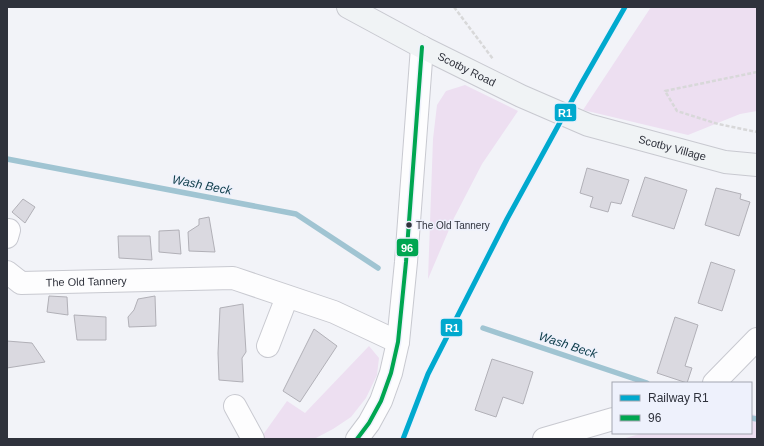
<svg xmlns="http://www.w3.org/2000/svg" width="764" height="446" viewBox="0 0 764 446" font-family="Helvetica,sans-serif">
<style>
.green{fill:#eddff1}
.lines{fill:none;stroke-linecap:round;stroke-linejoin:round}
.stream{stroke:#a0c4d2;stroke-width:5.5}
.building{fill:#dad9e0;stroke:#b1b0b7}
.street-casing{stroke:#c8c9d0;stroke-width:24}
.secondary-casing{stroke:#c8c9d0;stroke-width:24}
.path{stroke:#d8d8d9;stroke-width:2.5;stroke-dasharray:4 2;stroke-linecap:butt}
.street{stroke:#fdfdfe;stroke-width:22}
.secondary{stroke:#f0f3f5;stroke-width:22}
.bus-1-casing{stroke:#eef1fc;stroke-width:7}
.bus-1{stroke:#00a651;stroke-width:4}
.rail-1-casing{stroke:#eef1fc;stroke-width:8}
.rail-1{stroke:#00a9ce;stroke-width:5}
.bus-dot{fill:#2f323c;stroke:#eef1fc;stroke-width:1.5}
.labels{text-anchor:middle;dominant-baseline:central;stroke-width:3;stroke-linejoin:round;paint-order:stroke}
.bus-label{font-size:10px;fill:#2f323c;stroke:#eef1fc;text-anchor:start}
.street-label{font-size:11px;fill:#2f323c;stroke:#eef1fc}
.water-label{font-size:12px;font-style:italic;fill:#0e3d4a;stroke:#eef1fc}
.line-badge{stroke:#eef1fc;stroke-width:1.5}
.badge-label{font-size:11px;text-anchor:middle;font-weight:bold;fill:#fff}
</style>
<rect width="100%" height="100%" fill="#f2f3f8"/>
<!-- green -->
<path class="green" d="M651 7H757V111L740 114 688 135 583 110Z
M465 85 518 111 482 164 454 218 428 279 433 139 437 105 446 91Z
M369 346 379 358 377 375 366 398 351 417 333 429 314 439H260L287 401 305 413Z
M751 414 757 415V439H622L643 433H751Z"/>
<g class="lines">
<!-- stream -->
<path class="stream" d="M7 159 296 214 378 268
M483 328 647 383
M751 418 757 419"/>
</g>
<!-- building -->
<path class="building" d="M587 168 629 180 621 204 611 202 608 212 590 207 593 197 580 193Z
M645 177 687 190 674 229 632 216Z
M716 188 741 194 740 199 750 202 739 236 705 225Z
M23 199 35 207 25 223 12 212Z
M209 217 215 252 189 251 188 232 199 225V219Z
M179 230 181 254 159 252V231Z
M118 236H150L152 260 119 258Z
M711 262 735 270 722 311 698 303Z
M49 296 67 297 68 315 47 312Z
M155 296 156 326 129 327 128 317 134 310 138 299Z
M243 304 246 352 242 358 243 382 219 380 218 353 220 308Z
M74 315 106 317V340H77Z
M675 317 698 325 685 366 692 368 687 383 657 373Z
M314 329 337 346 300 402 283 391Z
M7 341 32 343 45 362 7 368Z
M492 359 533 372 523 404 503 397 496 417 475 410Z"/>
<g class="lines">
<defs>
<g id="street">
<path d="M7 237 9 230"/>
<path id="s1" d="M7 272 21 283 233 278 334 312 398 342"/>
<path d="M268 346 287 297"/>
<path d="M714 383 757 339"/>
<path d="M235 406 253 439"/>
<path d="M357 439 369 423 381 401 391 373 398 342 406 262 422 47"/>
<path d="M544 439 613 419"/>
</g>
<g id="secondary">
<path id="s2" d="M348 7 422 47 521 96 588 125 725 162 757 165"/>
</g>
</defs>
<!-- street casing -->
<use href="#street" class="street-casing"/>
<!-- secondary casing -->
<use href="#secondary" class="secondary-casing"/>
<!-- path -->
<path class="path" d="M454 7 493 59
M757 72 665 91 677 111 718 124 757 132"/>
<!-- street -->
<use href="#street" class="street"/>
<!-- secondary -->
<use href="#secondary" class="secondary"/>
<defs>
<path id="bus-1" d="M357 439 369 423 381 401 391 373 398 342 406 262 422 47"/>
</defs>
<!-- bus-1 casing -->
<use href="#bus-1" class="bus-1-casing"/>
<!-- bus-1 -->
<use href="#bus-1" class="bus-1"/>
<defs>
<path id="rail-1" d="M403 439 428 374 507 219 581 84 625 7"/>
</defs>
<!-- rail-1 casing -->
<use href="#rail-1" class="rail-1-casing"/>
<!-- rail-1 -->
<use href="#rail-1" class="rail-1"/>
</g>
<!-- markers -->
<circle class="bus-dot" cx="409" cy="225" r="3.5"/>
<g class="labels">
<!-- bus labels -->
<g class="bus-label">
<text x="416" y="225">The Old Tannery</text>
</g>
<!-- street labels -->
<g class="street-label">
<text stroke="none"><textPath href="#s2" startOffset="134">Scotby Road</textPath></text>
<text stroke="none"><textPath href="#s2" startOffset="355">Scotby Village</textPath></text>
<text stroke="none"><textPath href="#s1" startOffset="83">The Old Tannery</textPath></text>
</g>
<!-- water labels -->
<g class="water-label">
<text transform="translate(202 185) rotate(11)">Wash Beck</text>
<text transform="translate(568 345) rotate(18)">Wash Beck</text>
</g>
</g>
<g class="line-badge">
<rect x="554" y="103" width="23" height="19" rx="4" fill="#00a9ce"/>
<rect x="396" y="238" width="23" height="19" rx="4" fill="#00a651"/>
<rect x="440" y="318" width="23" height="19" rx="4" fill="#00a9ce"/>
</g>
<g class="badge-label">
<text x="565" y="117">R1</text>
<text x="407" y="252">96</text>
<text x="452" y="332">R1</text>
</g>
<!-- border -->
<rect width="764" height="446" fill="none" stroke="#2f323c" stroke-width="16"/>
<!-- legend -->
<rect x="612" y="382" width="140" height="52" fill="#eef1fc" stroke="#a2a5af"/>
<rect x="620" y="395" width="20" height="6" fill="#00a9ce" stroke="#a2a5af"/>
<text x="648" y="402" font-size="12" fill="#2f323c">Railway R1</text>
<rect x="620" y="415" width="20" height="6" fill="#00a651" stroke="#a2a5af"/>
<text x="648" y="422" font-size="12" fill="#2f323c">96</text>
</svg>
